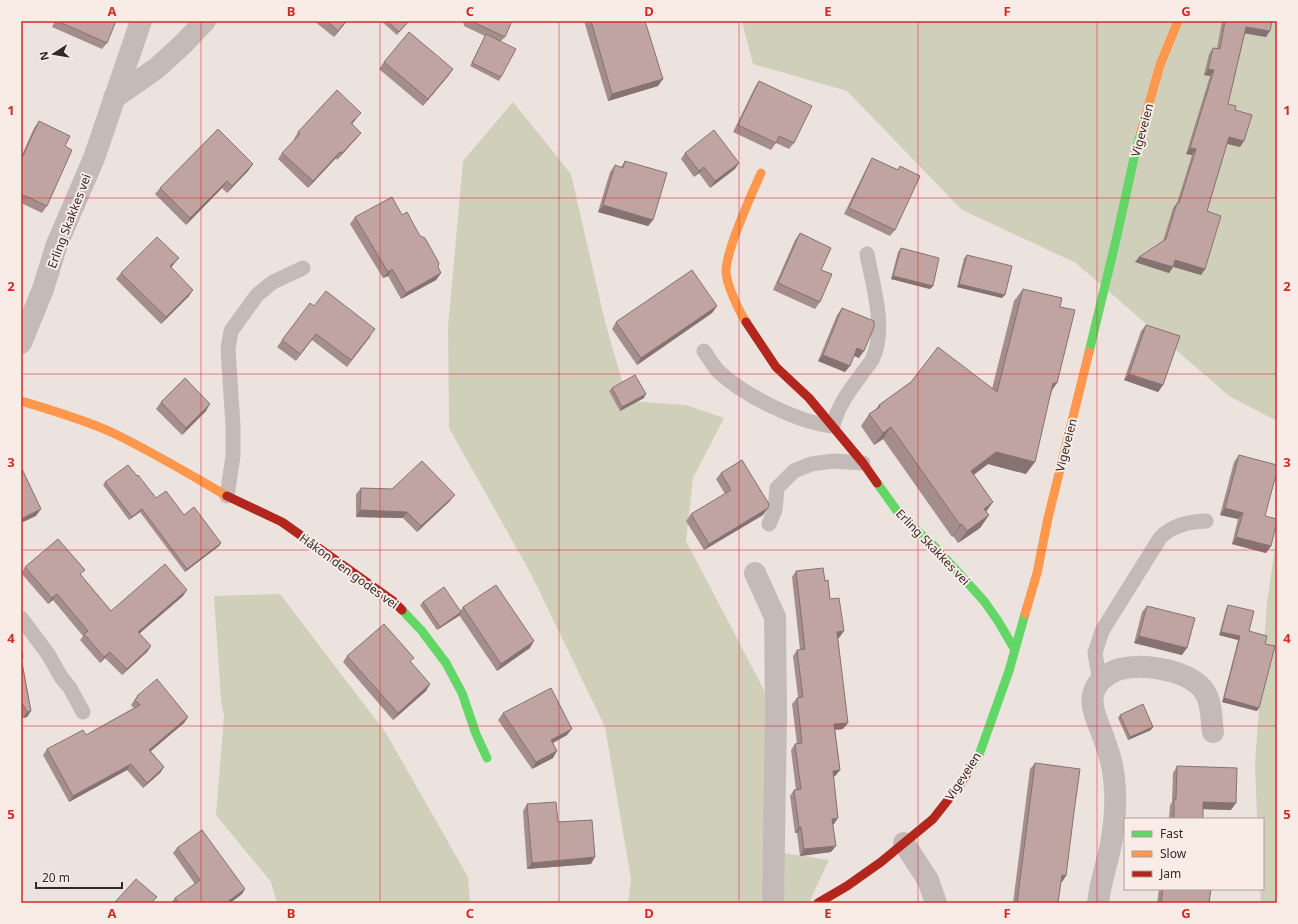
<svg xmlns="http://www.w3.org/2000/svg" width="1298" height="924" viewBox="0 0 1298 924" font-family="'Noto Sans',sans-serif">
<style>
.green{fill:#d0cfb9}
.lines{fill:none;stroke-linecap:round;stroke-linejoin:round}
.lane{stroke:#c4bbb8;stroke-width:15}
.street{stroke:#c4bbb8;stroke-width:22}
.fast{stroke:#63d668;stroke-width:9}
.slow{stroke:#ff974d;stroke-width:9}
.jam{stroke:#b3261e;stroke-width:9}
.wall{fill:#a48d8a}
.shaded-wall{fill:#867371}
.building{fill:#bfa4a1;stroke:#867371}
.grid{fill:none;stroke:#d62828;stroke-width:1;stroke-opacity:0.55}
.labels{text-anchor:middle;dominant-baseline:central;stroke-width:4;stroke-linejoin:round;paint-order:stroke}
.street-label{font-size:12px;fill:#352827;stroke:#f9ece6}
.neatline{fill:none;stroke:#d62828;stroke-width:1.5}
.grid-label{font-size:13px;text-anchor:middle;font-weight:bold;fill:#d62828}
</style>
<rect width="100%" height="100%" fill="#ece3df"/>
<!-- green -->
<path class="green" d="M742 21H1277V421L1229 396 1076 263 962 210 847 91 753 64Z
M513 102 571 174 605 322 628 401 686 405 724 418 693 478 686 541 764 690 783 853 829 860 809 903H628L631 879 605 727 530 572 449 428 448 327 463 161Z
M1277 535V903H1261L1260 889H1263V819H1257L1255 763 1267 602Z
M280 594 386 733 468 877 470 903H277L271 882 216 815 224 716 221 700 214 596Z"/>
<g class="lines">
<!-- lane -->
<path class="lane" d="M704 351C708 357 713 365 718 371 743 395 799 423 833 426 837 407 850 390 861 375 864 370 869 365 872 360 887 330 873 286 867 254
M227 496 233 456V425L228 349 231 331 257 295 273 282 303 268
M769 524 775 510 777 488 794 471 811 464 834 461 863 463
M21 618 48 654 61 677 70 688 83 712
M1100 681 1097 665 1095 653 1102 631 1160 538C1172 525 1189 522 1206 521"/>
<!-- street -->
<path class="street" d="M114 98 157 68 183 44 205 21
M21 343 43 289 57 244 94 158 141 21
M755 573 775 617 776 715 773 903
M904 843 928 880 936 903
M1098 903C1100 883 1107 864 1111 844 1116 817 1117 791 1112 765 1110 757 1108 749 1105 742 1100 725 1086 704 1096 687 1100 679 1112 671 1120 669 1144 663 1193 670 1206 694 1212 705 1211 720 1213 732"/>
<!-- fast -->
<path class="fast" d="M1089 352 1116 240 1134 158 1141 132
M877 483 900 515 936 548 984 601 998 621 1015 650
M402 610 421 630 446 663 462 693 476 734 487 758
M966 775 979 755 1009 671 1025 614"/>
<!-- slow -->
<path class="slow" d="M1141 132 1160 65 1178 21
M746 322C739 311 726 284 726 271 726 261 731 248 734 238 742 216 751 195 761 173
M21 401C51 410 82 419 111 432 151 451 189 474 227 496
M1025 614 1037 573 1048 518 1089 352"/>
<!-- jam -->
<path class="jam" d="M746 322 776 367 809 398 863 463 877 483
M227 496 282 522 393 601 402 610
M818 903 847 886 881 862 933 819 959 786 966 775"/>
</g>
<!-- wall -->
<path class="wall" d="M55 21H116L107 43 102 49 52 27Z
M314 21H347L334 37Z
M381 21H409L397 35Z
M463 21H512L505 37 501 41V77L499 81 470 66 485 36 464 26Z
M584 21H645L658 86 608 101Z
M1222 21H1272L1266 37 1245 33 1228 104 1235 110 1240 147 1227 144 1207 211 1205 269 1201 275 1173 267 1169 273 1135 262 1163 241 1173 208 1177 203 1192 155 1186 154 1210 76 1204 75 1209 54 1213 48H1217Z
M384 62 453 69 449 75 423 106 379 69Z
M759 81 794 143 789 149 776 143 771 150 733 132 755 87Z
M356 119 352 124 361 133 356 139 337 160 336 158 308 188 278 159 282 153 295 140 294 139 298 132Z
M39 121 65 146 47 206 42 213 21 203V157L34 128Z
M685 153 735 169 710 188 699 173 694 177 681 159Z
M872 158 897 170 900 166 895 230 890 236 844 214 868 165Z
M625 161 653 220 648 226 598 212 610 172 615 165 621 167Z
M253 164 248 171 227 193 222 188 186 225 155 194 160 188Z
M402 215 438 267 441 273 436 280 401 299 388 276 383 278 350 224 355 217Z
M800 233 821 270 820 302 815 309 773 290 795 240Z
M901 248 933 286 930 289 891 279 898 252Z
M967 255 1002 298 957 287 964 258Z
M174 264 171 267 189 296 161 324 116 279 121 273Z
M1023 289 1060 307 1052 391 1026 474 988 464 974 475 993 502 986 512 989 515 980 528 958 543 953 536 952 537 883 439 874 445 861 426 869 414 875 410 879 405 911 382 992 389 1014 301Z
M314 306 371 336 347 367 312 340 296 361 277 347 282 340Z
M717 306 712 313 637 365 612 329 616 322Z
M842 308 859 358 854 356 845 372 818 361 837 315Z
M1146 325 1163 385 1158 392 1124 380 1141 331Z
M612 388 644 398 620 411 609 391Z
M161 402 206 411 182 435 156 409Z
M1239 455 1265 516 1271 546 1266 553 1232 544 1238 519 1220 515 1234 462Z
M721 473 768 508 763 515 704 550 686 521 691 514 725 494 716 479Z
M137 476 156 498 184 515 221 543 219 546 185 572 140 512 129 520 103 485 105 482Z
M361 488 450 501 417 532 403 518 356 517V494Z
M25 567 81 575 111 611 183 596 139 634 151 646 147 652 122 675 105 658 100 663 80 640 83 636 53 600 48 604 21 573Z
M796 571 825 581 830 599 839 638H837L843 729 835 730 840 770 835 776 833 777 834 824H833L831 852 800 856 797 833H795L790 796 794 790H796L791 750 795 744H797L792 704 797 698 798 697 793 656 797 650H800L792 577Z
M423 602 460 611 463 607 530 648 497 671 459 615 437 630 420 605Z
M1228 605 1249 631 1265 644 1257 711 1222 702 1238 640 1219 635 1226 609Z
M1147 606 1182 655 1134 643 1142 612Z
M21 646 23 657 22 660 31 711 27 717 23 718 21 714Z
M347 656 430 684 426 691 393 720 343 662Z
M137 696 188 717 184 723 151 751 164 767 160 773 143 788 127 770 69 802 43 755 47 749 86 735 134 708 131 705Z
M503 713 567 735 553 743V758L532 769 498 720Z
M1120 715 1151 730 1128 740 1118 718Z
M1035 763 1073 814 1062 882H1061L1058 903H1013L1030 769Z
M1177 766 1231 810 1203 809V819H1169L1170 805 1172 802 1173 773Z
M527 804 558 822 591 864 527 869 523 811Z
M177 848 245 889 242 894 230 903H171L175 898 195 884 173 853Z
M1159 889H1211L1209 903H1157Z"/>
<!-- shaded-wall -->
<path class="shaded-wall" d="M346 21H347L334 37 338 31Z
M1246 27 1270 31 1266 37 1242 33Z
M453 69 449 75 423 106 428 99Z
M1208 69 1214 70 1210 76 1204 75Z
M663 79 658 86 608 101 612 94Z
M361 113 356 119 347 130 351 123Z
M361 133 356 139 337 160 342 153Z
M1229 137 1244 141 1240 147 1225 143Z
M1190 148 1196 149 1192 155 1186 154Z
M340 152 336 158 308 188 313 181Z
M739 163 735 169 710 188 715 181Z
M253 164 248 171 227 193 232 186Z
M704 167 699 173 694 177 699 171Z
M227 181 222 188 186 225 190 218Z
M603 205 653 220 648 226 598 212Z
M1139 257 1173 267 1169 273 1135 262Z
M179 258 174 264 166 273 170 266Z
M1175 260 1205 269 1201 275 1171 266Z
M392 269 388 276 383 278 388 272Z
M441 273 436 280 401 299 406 293Z
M893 276 933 286 930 289 891 279Z
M959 284 1005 295 1002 298 957 287Z
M193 290 189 296 161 324 166 317Z
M717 306 712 313 637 365 641 358Z
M857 348 864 351 859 358 852 355Z
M823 355 850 366 845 372 818 361Z
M1129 374 1163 385 1158 392 1124 380Z
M1053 383H1057L1048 396Z
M646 394 644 398 620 411 622 407Z
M210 404 206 411 182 435 186 428Z
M891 427 883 439 874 445 883 433Z
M996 452 1035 462 1026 474 988 464 962 483 971 471Z
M455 495 450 501 417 532 421 526Z
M993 502 984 514V509Z
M768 508 763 515 704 550 709 544Z
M1225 508 1243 513 1238 519 1220 515Z
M41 509 36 516 21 523V519Z
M142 509 140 512 129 520 132 517Z
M360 510 407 512 403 518 356 517Z
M989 515 980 528 958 543 967 531Z
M962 524 953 536 952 537 960 525Z
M1236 537 1271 546 1266 553 1232 544Z
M221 543 219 546 185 572 187 569Z
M187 590 183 596 134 638 138 632Z
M57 594 53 600 48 604 52 598Z
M461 612 459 616 437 630 440 627Z
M844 631 839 638H833L837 632Z
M1221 632 1240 636 1238 640 1219 635Z
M1139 636 1187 648 1182 655 1134 643Z
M534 641 530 648 497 671 501 664Z
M151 646 147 652 122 675 127 669Z
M110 652 105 658 100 663 104 657Z
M430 684 426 691 393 720 398 713Z
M1224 698 1259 708 1257 711 1222 702Z
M31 711 27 717 23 718 27 712Z
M188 717 184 723 145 756 149 750Z
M848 723 843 729 830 730 834 724Z
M1153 727 1151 730 1128 740 1130 737Z
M572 729 567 735 547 746 551 740Z
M557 751 553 758 532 769 536 762Z
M131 764 127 770 69 802 73 796Z
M164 767 160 773 143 788 147 783Z
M840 770 835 776 828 777 833 771Z
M1203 802 1236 803 1231 810 1199 809Z
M838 818 834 824 828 825 832 819Z
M799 827H801L797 833H795Z
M836 846 831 852 800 856 804 849Z
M595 857 591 864 527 869 532 863Z
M1062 875 1066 876 1062 882 1057 881Z
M245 889 242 894 230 903H226Z"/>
<!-- building -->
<path class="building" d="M57 21H116L107 43Z
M327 21H346L338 31Z
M387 21H409L399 32Z
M471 21H512L505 37Z
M591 21H645L663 79 612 94Z
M1225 21H1272L1270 31 1246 27 1228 104 1236 106 1235 110 1252 115 1244 141 1229 137 1207 211 1221 216 1205 269 1175 260 1173 267 1139 257 1166 239 1177 203H1179L1196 149 1190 148 1214 70 1208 69 1213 48 1220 49Z
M409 32 453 69 428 99 384 62Z
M486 34 516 49 501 77 472 63Z
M759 81 812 106 794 143 779 136 776 143 738 125Z
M337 90 361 113 351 123 361 133 342 153 340 152 313 181 282 153 300 134 298 132Z
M39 121 70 136 65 146 72 150 47 206 21 194V160Z
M218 129 253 164 232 186 227 181 190 218 160 188Z
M714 130 739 163 715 181 704 167 699 171 685 153Z
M872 158 898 170 900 166 920 176 895 230 849 208Z
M625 161 667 173 653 220 603 205 615 165 623 168Z
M392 197 402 215 407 212 420 236 425 238 439 263 438 267 441 273 406 293 392 269 388 272 355 217Z
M800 233 831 248 821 270 832 274 820 302 778 283Z
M157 237 179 258 170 266 193 290 166 317 121 273Z
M901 248 939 258 933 286 893 276Z
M967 255 1012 266 1005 295 959 284Z
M692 270 717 306 641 358 616 322Z
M1023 289 1062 298 1060 307 1075 310 1057 383H1053L1035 462 996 452 971 471 993 502 984 509 989 515 967 531 962 524 960 525 891 427 883 433 869 414 880 407 879 405 911 382 938 347 997 392Z
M326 291 375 329 351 360 316 334 300 354 282 340 310 303 314 306Z
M842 308 874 321V327L864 351 857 348 850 366 823 355Z
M1146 325 1180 336 1163 385 1129 374Z
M635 375 646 394 622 407 612 388Z
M185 378 210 404 186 428 161 402Z
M1239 455 1277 465V471L1265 516 1277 519V521L1271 546 1236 537 1243 513 1225 508Z
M742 460 769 504 768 508 709 544 691 514 731 490 721 473Z
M422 461 455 495 421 526 407 512 360 510 361 488 392 489Z
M128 465 137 476 138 475 156 498 166 491 184 515 194 507 221 543 187 569 142 509 132 517 105 482Z
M21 469H22L41 509 21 519Z
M58 539 85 570 80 574 111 611 165 564 187 590 138 632 151 646 127 669 110 652 104 657 84 634 88 631 57 594 52 598 25 567Z
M823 568 825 581 828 580 830 599 839 598 844 631 837 632 848 723 834 724 840 770 833 771 838 818 832 819 836 846 804 849 801 827H799L794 790 801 789 795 744 802 743 797 698 803 697 797 650 805 649 796 571Z
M496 585 534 641 501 664 463 607Z
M444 587 461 612 440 627 423 602Z
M1228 605 1254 611 1249 631 1267 636 1265 644 1275 646 1259 708 1224 698 1240 636 1221 632Z
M1147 606 1195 618 1187 648 1139 636Z
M384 624 414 658 410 661 430 684 398 713 347 656Z
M21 646 23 657 21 658 31 711 27 712 21 701Z
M157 679 188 717 149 750 164 767 147 783 131 764 73 796 47 749 83 730 86 735 140 705 135 700 138 697 137 696Z
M551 688 572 729 551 740 557 751 536 762 503 713Z
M1143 704 1153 727 1130 737 1120 715Z
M1035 763 1080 769 1074 812 1066 876 1062 875 1058 903H1017Z
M1177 766 1237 768 1236 803 1203 802V819H1174V799H1176Z
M556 802 558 822 592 820 595 857 532 863 527 804Z
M202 830 245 889 226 903H179L175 898 200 880 177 848Z
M136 879 157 897 151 903H116L115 902Z
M1163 889H1211L1209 903H1163V902H1161Z"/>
<!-- grid -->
<path class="grid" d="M201 21V903M380 21V903M559 21V903M739 21V903M918 21V903M1097 21V903M21 198H1277M21 374H1277M21 550H1277M21 726H1277"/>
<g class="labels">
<!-- street labels -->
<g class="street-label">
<text transform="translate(1142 130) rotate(-75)">Vigeveien</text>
<text transform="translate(69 221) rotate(-69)">Erling Skakkes vei</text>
<text transform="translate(1066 445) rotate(-76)">Vigeveien</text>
<text transform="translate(933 547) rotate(46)">Erling Skakkes vei</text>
<text transform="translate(349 571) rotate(36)">Håkon den godes vei</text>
<text transform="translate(963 776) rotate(-57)">Vigeveien</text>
</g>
</g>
<!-- border -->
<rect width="1298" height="924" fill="none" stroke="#f9ece6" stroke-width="44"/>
<!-- legend -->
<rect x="1124" y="818" width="140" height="72" fill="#f9ece6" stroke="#ab9e9a"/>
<rect x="1132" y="831" width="20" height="6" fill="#63d668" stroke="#ab9e9a"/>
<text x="1160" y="838" font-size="12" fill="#352827">Fast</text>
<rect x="1132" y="851" width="20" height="6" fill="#ff974d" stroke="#ab9e9a"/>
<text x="1160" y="858" font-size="12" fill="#352827">Slow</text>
<rect x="1132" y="871" width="20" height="6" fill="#b3261e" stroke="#ab9e9a"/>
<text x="1160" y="878" font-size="12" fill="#352827">Jam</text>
<!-- north arrow -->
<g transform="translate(54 54) rotate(258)" stroke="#f9ece6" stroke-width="3" paint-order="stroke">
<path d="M0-3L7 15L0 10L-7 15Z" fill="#352827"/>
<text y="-6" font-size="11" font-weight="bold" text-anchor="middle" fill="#352827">N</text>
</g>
<!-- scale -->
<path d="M36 882v6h86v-6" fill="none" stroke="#352827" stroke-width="2"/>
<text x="42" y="882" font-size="12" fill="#352827" stroke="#f9ece6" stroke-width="3" paint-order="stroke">20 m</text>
<rect x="22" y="22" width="1254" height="880" class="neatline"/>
<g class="grid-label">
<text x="112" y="16">A</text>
<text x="291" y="16">B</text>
<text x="470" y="16">C</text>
<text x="649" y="16">D</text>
<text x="828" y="16">E</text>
<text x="1007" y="16">F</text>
<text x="1186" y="16">G</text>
<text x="11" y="115">1</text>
<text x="1287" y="115">1</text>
<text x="11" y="291">2</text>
<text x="1287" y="291">2</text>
<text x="11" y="467">3</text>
<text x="1287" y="467">3</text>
<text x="11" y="643">4</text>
<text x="1287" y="643">4</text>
<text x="11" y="819">5</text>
<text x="1287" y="819">5</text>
<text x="112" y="918">A</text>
<text x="291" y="918">B</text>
<text x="470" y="918">C</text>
<text x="649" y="918">D</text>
<text x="828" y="918">E</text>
<text x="1007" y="918">F</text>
<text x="1186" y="918">G</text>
</g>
</svg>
